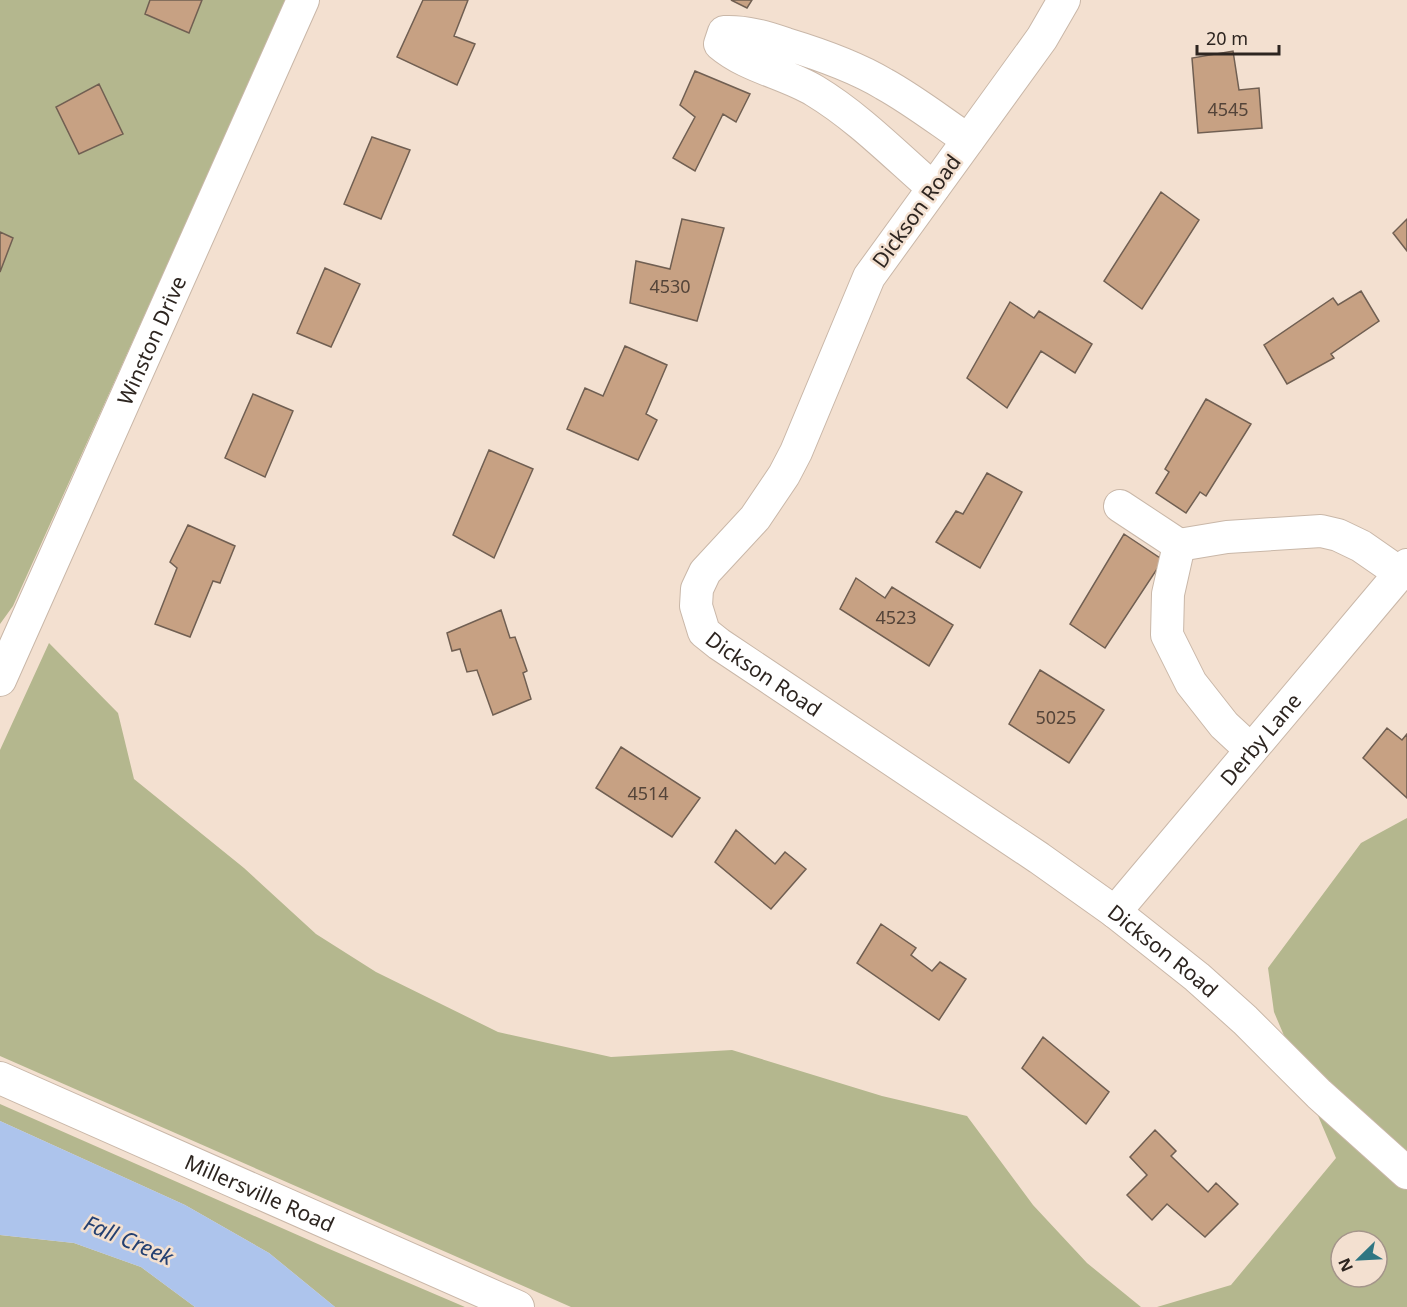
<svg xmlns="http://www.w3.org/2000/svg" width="1407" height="1307" viewBox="0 0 1407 1307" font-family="'Noto Sans',sans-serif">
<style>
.green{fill:#b4b78e;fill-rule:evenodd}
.water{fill:#adc4ec}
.building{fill:#c7a183;stroke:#705f52;stroke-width:1.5}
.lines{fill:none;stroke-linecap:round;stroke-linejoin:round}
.minor-casing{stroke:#c9b7a8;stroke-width:34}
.minor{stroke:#fff;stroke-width:32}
.labels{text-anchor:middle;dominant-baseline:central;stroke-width:5;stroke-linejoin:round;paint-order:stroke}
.number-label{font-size:18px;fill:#544439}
.street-label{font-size:21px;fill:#2d2520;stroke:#f3e0d0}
.water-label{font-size:22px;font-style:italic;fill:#244071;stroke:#f3e0d0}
</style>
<rect width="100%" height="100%" fill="#f3e0d0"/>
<!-- green -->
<path class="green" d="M0 0H287L13 606 0 624Z
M49 643 118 713 134 779 244 868 316 934 376 972 498 1032 611 1057 732 1050 882 1096 967 1116 1033 1205 1087 1263 1141 1307H571L0 1056V750Z
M1407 818V1307H1157L1231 1285 1336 1158 1274 1012 1268 968 1361 843ZM1341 1241H1377V1277H1341Z
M0 1104 327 1248 465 1307H335L269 1253 185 1205 0 1121Z
M0 1235 74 1243 141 1267 195 1307H0Z"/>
<!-- water -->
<path class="water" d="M0 1121 185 1205 269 1253 335 1307H195L141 1267 74 1243 0 1235Z"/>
<!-- building -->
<path class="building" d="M150 0H202L189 33 145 14Z
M423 0H468L454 36 475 44 457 85 397 57Z
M731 0H752L747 8Z
M1233 51 1239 90 1259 88 1262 128 1198 133 1192 58Z
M695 71 750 94 736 122 723 114 695 171 673 158 695 117 680 105Z
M99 84 123 134 79 154 56 107Z
M372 137 410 150 381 219 344 204Z
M1161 192 1199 220 1142 309 1104 281Z
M682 219 724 228 697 321 630 303 636 261 670 269Z
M1407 219V251L1393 233Z
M0 232 13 238 0 272Z
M325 268 360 284 331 347 297 333Z
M1361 291 1379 321 1331 354 1334 358 1287 384 1264 345 1333 298 1338 305Z
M1010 302 1034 318 1039 311 1092 344 1075 373 1041 351 1007 408 967 378Z
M625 346 667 365 646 414 657 420 638 460 567 429 585 388 603 396Z
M253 394 293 411 265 477 225 458Z
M1206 399 1251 424 1206 496 1200 492 1186 513 1156 493 1169 472 1165 469Z
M489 450 533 469 494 558 453 535Z
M987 473 1022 492 980 568 936 542 956 511 963 514Z
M188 525 235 546 220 583 213 581 190 637 155 624 177 568 170 562Z
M1124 534 1163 560 1105 648 1070 624Z
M856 578 885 598 892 587 953 625 929 666 840 609Z
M501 610 510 638 515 637 527 671 523 673 531 699 493 715 477 670 467 672 460 649 452 651 447 633Z
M1040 670 1104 710 1069 763 1009 724Z
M1387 728 1402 740 1407 734V798L1363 758Z
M621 747 700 798 672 837 596 788Z
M736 830 775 864 785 852 806 869 771 909 715 862Z
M881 924 916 948 911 955 932 971 940 962 966 979 939 1020 857 963Z
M1043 1037 1109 1092 1086 1124 1022 1068Z
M1155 1130 1176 1151 1171 1156 1208 1192 1216 1183 1238 1204 1205 1237 1167 1204 1152 1220 1127 1195 1147 1175 1130 1157Z"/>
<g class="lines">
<defs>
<g id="minor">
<path id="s1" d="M1064 0 1042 38 869 277 796 452 784 475 755 518 705 572 697 589 696 606 704 632 719 644 1039 858 1115 912 1197 977 1245 1020 1319 1094 1407 1173"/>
<path d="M933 188C895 155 858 117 815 91 785 73 747 67 720 44L724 32C746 31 765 37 786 44 819 54 854 66 884 84 913 100 940 121 968 140"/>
<path d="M1120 506 1179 545 1168 594 1167 635 1191 683 1224 725 1251 750"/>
<path d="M1179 545 1227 537 1321 531 1338 535 1361 546 1400 573"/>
<path id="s2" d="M0 680 303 0"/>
<path id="s3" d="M1115 912 1407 565"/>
<path id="s4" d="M0 1078 518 1307"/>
</g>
</defs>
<!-- minor casing -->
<use href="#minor" class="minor-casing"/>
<!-- minor -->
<use href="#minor" class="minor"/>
</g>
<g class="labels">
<!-- number labels -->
<g class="number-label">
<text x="1228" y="109">4545</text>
<text x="670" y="286">4530</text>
<text x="896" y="617">4523</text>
<text x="1056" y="717">5025</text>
<text x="648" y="793">4514</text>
</g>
<!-- street labels -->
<g class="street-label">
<text transform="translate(916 211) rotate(-54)">Dickson Road</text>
<text stroke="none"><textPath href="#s2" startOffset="372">Winston Drive</textPath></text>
<text stroke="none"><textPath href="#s1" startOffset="816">Dickson Road</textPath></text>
<text stroke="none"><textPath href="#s3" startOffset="226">Derby Lane</textPath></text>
<text stroke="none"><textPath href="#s1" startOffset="1302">Dickson Road</textPath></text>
<text stroke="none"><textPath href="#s4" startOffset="284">Millersville Road</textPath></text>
</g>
<!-- water labels -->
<g class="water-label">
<text transform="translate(129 1239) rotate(23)">Fall Creek</text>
</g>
</g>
<!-- north arrow -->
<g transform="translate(1359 1259) rotate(246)"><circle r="28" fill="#f3e0d0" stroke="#a4958a" stroke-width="1.5"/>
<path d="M0-4.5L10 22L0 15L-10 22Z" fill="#2f7682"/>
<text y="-9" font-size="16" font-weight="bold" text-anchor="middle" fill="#2d2520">N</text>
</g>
<!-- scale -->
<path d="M1197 45v9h82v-9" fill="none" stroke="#2d2520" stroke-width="3"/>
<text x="1206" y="45" font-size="18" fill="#2d2520" stroke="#f3e0d0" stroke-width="4.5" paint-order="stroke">20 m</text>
</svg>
